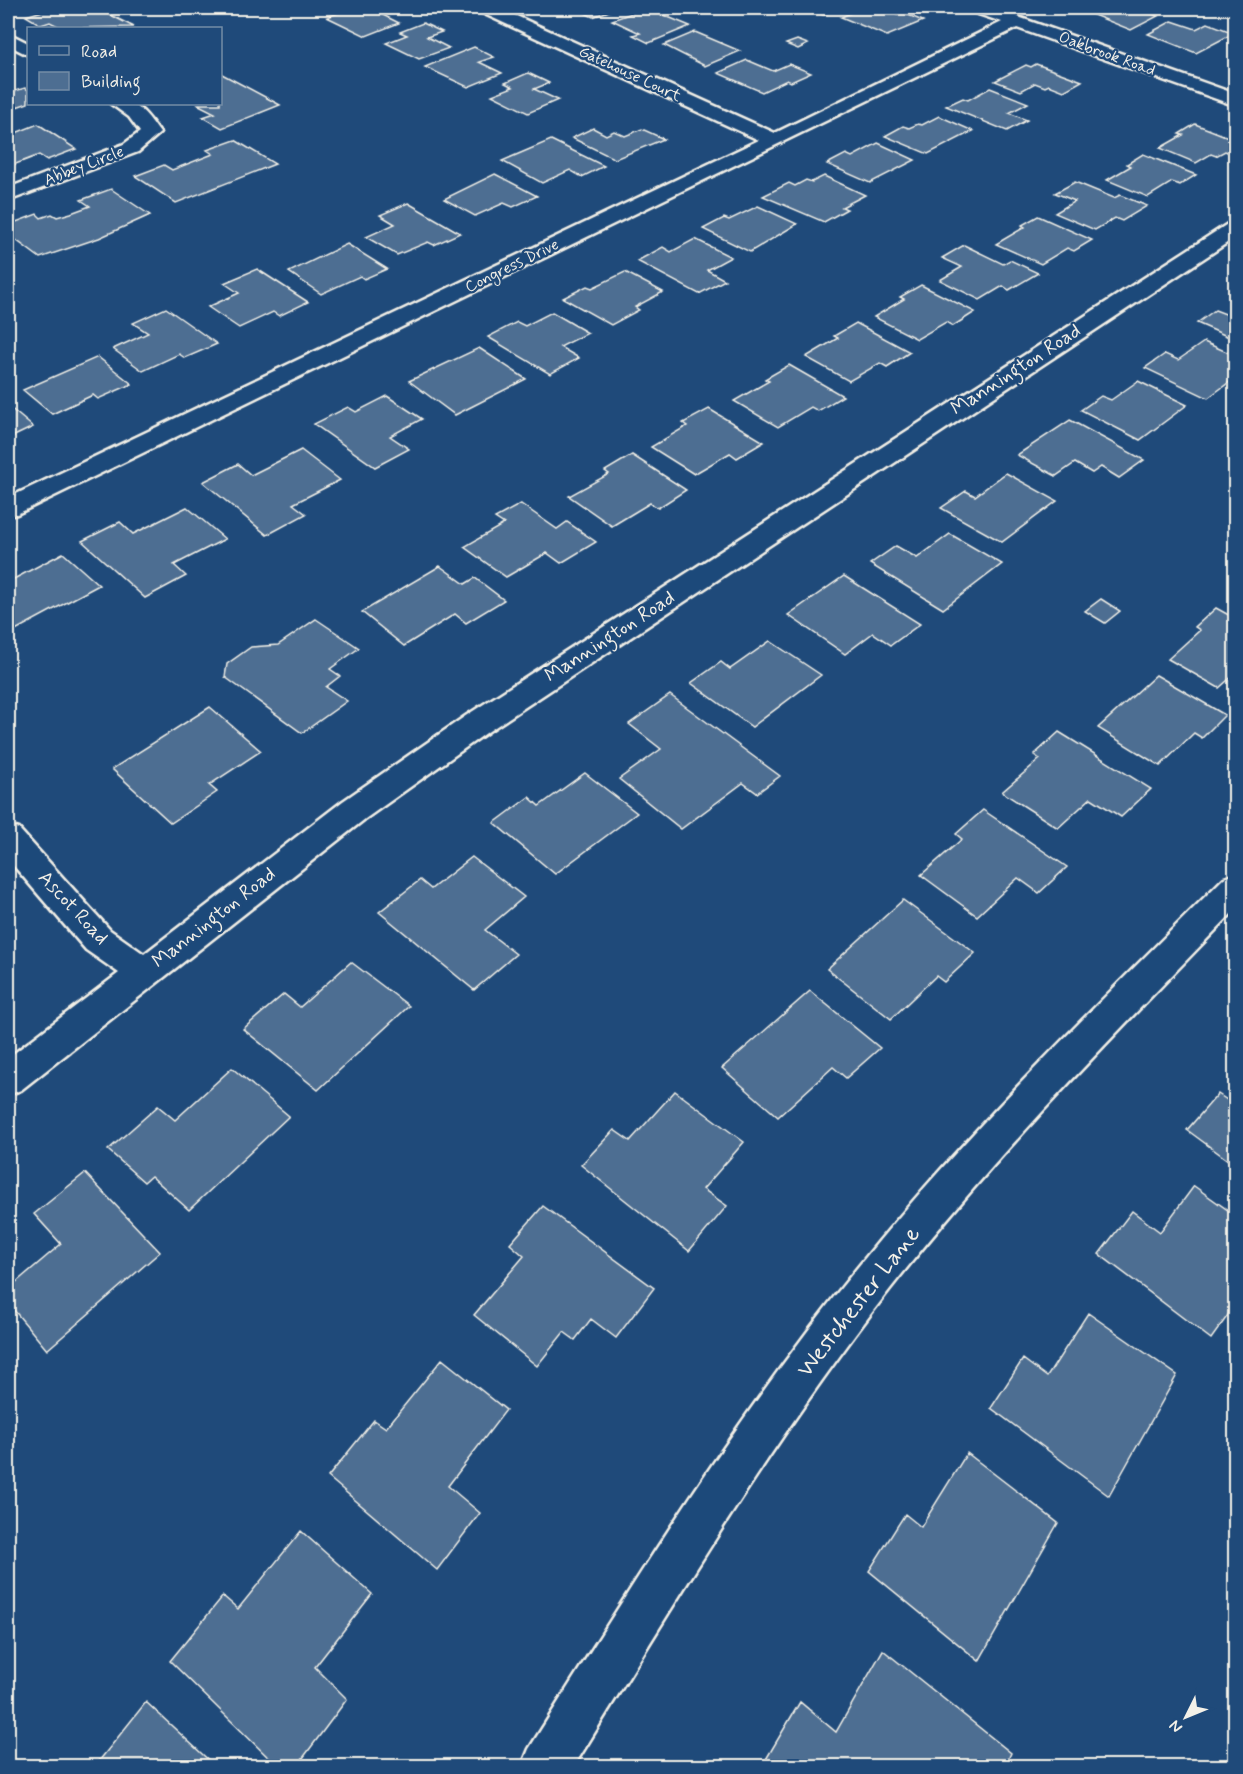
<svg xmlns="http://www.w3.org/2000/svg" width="1243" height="1774" viewBox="0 0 1243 1774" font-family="Mynerve,sans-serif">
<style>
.building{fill:#4d6e92;stroke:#f4f1e8;stroke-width:1.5}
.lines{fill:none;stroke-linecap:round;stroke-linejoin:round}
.minor-casing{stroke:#f4f1e8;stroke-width:5}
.minor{fill:#1f4a7a;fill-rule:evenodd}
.labels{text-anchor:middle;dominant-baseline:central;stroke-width:4.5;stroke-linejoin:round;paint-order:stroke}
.far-street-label{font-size:16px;fill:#f4f1e8;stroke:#1f4a7a}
.street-label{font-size:20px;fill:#f4f1e8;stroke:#1f4a7a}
.near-street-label{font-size:24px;fill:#f4f1e8;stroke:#1f4a7a}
</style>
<rect width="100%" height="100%" fill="#1f4a7a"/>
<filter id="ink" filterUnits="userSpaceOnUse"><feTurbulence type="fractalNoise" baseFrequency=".0167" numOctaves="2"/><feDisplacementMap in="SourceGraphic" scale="12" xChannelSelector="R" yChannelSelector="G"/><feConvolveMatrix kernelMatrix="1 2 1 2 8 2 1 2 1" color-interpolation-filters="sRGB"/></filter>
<g filter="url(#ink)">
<!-- building -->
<path class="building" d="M52 8H97L134 27 62 28 50 22 41 25 26 16Z
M352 8H392L379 13 399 23 366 36 327 17Z
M580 8H579H617L593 17 576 9Z
M646 8 690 26 649 43 633 35 640 33 612 20Z
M804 8H839L823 15Z
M863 8H878L897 15 901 12 923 21 887 36 841 17Z
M1086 8H1134L1158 16 1131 30 1081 10Z
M1172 21 1196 29 1208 23 1234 33 1196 53 1148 34Z
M423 23 442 32 427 37 449 48 419 59 386 43 407 35 400 32Z
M695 32 740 51 705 66 664 45Z
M797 40 808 44 798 49 786 44Z
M474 47 494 57 479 62 502 73 468 87 425 67Z
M747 60 773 71 789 64 811 73 791 82 787 80 762 92 718 73Z
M1036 64 1082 81 1064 91 1049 85 1045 87 1035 83 1021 91 995 81 1026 65 1031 67Z
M220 73 280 105 222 128 203 117 215 113 197 104H220Z
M528 73 549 83 534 89 558 100 528 113 492 95 513 87 505 83Z
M8 86 15 91 25 88 28 90V103L8 110Z
M990 88 1028 103 1009 113 1027 120 1007 131 946 106 963 98 968 100Z
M939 116 973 131 928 154 885 136 903 126 909 128 918 124 922 125Z
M38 124 76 149 47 160 39 155 8 167V136Z
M1195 124 1236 140V152L1232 154 1225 151 1216 156 1211 154 1196 163 1160 148 1183 135 1179 134Z
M593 128 606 135 614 131 625 136 642 129 664 139 615 159 572 138Z
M235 140 275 164 176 203 135 176 164 165 172 170 213 154 207 150Z
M551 140 604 166 582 177 570 170 542 183 502 161Z
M878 143 915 160 870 183 827 164 846 154 852 157Z
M1143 154 1196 175 1180 185 1172 182 1148 197 1107 180 1131 166 1127 164Z
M495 174 537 196 513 207 504 203 475 216 444 199Z
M824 176 865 195 842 207 847 209 824 222 763 196 789 183 795 186 806 180 812 182Z
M1075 182 1114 198 1120 195 1147 206 1122 221 1115 218 1095 230 1055 213 1075 201 1055 193Z
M111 189 150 215 99 238 40 258 8 234V225L37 214 41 218 52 214 57 217 71 213 90 206 81 200Z
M408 203 460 233 434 245 428 242 397 255 366 237 395 224 380 215Z
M758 206 797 224 750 252 703 229 724 218 729 220Z
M1038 216 1092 240 1074 251 1067 248 1041 264 996 244 1025 227 1022 225Z
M695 239 731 257 707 270 725 280 699 294 637 261 663 247 671 252Z
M347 244 387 269 364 279 360 276 321 294 289 272Z
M964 245 1003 264 1010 260 1038 273 1009 290 1003 286 980 300 940 280 962 267 942 258Z
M257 269 308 302 279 316 273 312 239 328 208 307 239 293 224 283Z
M625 272 663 292 635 307 639 310 611 325 563 298 587 286 592 288Z
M921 285 975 312 953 326 946 322 917 339 874 317 904 299 900 297Z
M166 308 217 344 185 358 179 354 143 371 113 349 148 333 133 323Z
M1215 310 1228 315 1236 310V340L1197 323Z
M552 312 588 333 560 347 579 358 550 374 488 337 517 322 525 326Z
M856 323 910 352 887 367 880 363 849 381 806 357 838 338 834 336Z
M1204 342 1236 356V377L1208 398 1145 368 1165 354 1178 360Z
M479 348 526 379 455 415 409 381Z
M98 357 132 384 98 399 93 395 52 414 23 390Z
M789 365 843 396 818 411 811 407 778 427 734 401 769 381 765 379Z
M1138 381 1187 405 1140 440 1081 410 1101 396 1111 400Z
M387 396 422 419 390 436 409 449 375 467 314 424 348 407 356 412Z
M8 406 33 427 8 439Z
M709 409 764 442 737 458 730 453 694 474 651 447 687 426 683 423Z
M1070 420 1144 460 1119 478 1101 467 1092 473 1075 463 1056 476 1017 455Z
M301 450 340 480 293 504 306 514 267 535 203 482 238 464 251 475Z
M632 455 686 490 658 508 650 503 612 526 569 496 609 474 605 471Z
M1006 473 1057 501 1002 542 941 508 966 491 975 496Z
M521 504 557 529 567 522 596 542 561 563 547 553 506 577 464 547 504 524 495 518Z
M187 507 225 539 174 565 186 576 145 598 82 541 120 522 133 534Z
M950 534 1002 564 943 609 870 564 896 546 917 558Z
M63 553 99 585 8 634V582Z
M440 566 465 584 475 578 504 600 466 623 455 614 404 646 362 612Z
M844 576 920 624 891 645 873 633 845 654 788 615Z
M1101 599 1120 611 1105 623 1085 611Z
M1216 608 1236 619V673L1219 688 1168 659 1200 630 1195 627Z
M316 619 359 648 330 669 340 676 326 687 347 701 302 733 225 677 227 664 251 647 278 645Z
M770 641 821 675 752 727 691 683 721 662 730 669Z
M1156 675 1225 715 1202 738 1194 733 1160 766 1098 728Z
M670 695 780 776 757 793 743 783 681 829 619 779 661 749 629 724Z
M210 707 261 751 209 785 217 792 171 823 112 769Z
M1059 732 1151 789 1121 817 1091 798 1058 828 1002 792 1040 759 1034 755Z
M585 773 637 813 555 874 494 823 529 797 539 806Z
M983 810 1067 867 1039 893 1018 878 977 916 921 875 962 839 956 834Z
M472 857 524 897 485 930 516 954 474 990 379 912 420 880 431 889Z
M903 900 975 953 944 982 936 976 891 1019 827 969Z
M351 962 409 1006 318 1090 243 1029 284 994 300 1007Z
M810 991 880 1048 846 1078 833 1067 778 1117 722 1068Z
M232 1068 289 1116 189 1210 151 1176 144 1182 108 1150 158 1106 175 1120Z
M675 1091 744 1142 703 1189 727 1206 689 1251 581 1165 614 1130 630 1141Z
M1218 1094 1236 1106V1166L1187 1130Z
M85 1173 160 1252 47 1350 8 1303V1289L61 1244 34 1214Z
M1194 1186 1236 1216V1304L1211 1339 1099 1254 1132 1211 1160 1232Z
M543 1206 654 1288 616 1338 591 1319 575 1340 564 1332 537 1366 474 1315 524 1256 510 1244Z
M1088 1313 1177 1375 1109 1496 991 1408 1023 1359 1047 1377Z
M442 1359 506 1410 448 1486 480 1513 437 1570 328 1477 374 1420 386 1428Z
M967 1453 1058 1523 979 1661 869 1571 905 1514 921 1527Z
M301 1531 372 1594 315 1667 347 1699 297 1766H277L170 1661 223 1596 238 1609Z
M883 1650 1011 1753 1005 1766H762L800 1702 836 1732Z
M146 1702 215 1766H95Z"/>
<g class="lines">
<defs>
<path id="minor" d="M478 8H499L775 133 1002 22 972 12 970 8H993L1236 94V106L1017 28 17 514 8 516V498L759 140 480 12Z
M8 33 28 43V55L8 45Z
M111 104C140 101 144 111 160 133L138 152 8 201V188L124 144 140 132 129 117Z
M1236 221V237L489 731 365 819 21 1090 8 1095V1058L119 973 86 950 8 859V826L19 829 110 930 144 954 343 801 467 715 1229 223Z
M1236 874V909C1117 1032 996 1154 890 1289 772 1440 674 1604 574 1766H522L529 1749C634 1583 737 1415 862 1262 973 1125 1100 1002 1224 878Z"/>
</defs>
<!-- minor casing -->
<use href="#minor" class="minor-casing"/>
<!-- minor -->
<use href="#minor" class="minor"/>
</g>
</g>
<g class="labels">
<!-- far-street labels -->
<g class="far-street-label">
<text transform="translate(1107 54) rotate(20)">Oakbrook Road</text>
<text transform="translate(630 74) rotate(25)">Gatehouse Court</text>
<text transform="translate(84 166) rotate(-21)">Abbey Circle</text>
<text transform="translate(512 266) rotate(-26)">Congress Drive</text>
</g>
<!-- street labels -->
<g class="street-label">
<text transform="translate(1016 370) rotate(-33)">Mannington Road</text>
<text transform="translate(610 637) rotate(-33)">Mannington Road</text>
<text transform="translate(73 908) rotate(47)">Ascot Road</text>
<text transform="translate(214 918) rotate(-38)">Mannington Road</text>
</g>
<!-- near-street labels -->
<g class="near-street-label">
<text transform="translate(859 1302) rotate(-52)">Westchester Lane</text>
</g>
</g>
<!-- margin -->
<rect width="1243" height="1774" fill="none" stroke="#1f4a7a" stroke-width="30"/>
<rect x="15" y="15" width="1213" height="1744" fill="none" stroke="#f4f1e8" stroke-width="2" filter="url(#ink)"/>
<!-- legend -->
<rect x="27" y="27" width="195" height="78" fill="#1f4a7a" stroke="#748da6" stroke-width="1.5"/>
<rect x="39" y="46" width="30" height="9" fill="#1f4a7a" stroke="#748da6" stroke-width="1.5"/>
<text x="81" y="57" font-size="18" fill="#f4f1e8">Road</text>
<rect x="39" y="72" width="30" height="18" fill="#4d6e92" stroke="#748da6" stroke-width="1.5"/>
<text x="81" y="87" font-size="18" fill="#f4f1e8">Building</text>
<!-- north arrow -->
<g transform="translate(1186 1717) rotate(227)" stroke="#1f4a7a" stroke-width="4.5" paint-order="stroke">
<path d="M0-4.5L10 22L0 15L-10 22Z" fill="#f4f1e8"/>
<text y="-9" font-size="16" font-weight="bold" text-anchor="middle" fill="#f4f1e8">N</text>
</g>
</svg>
